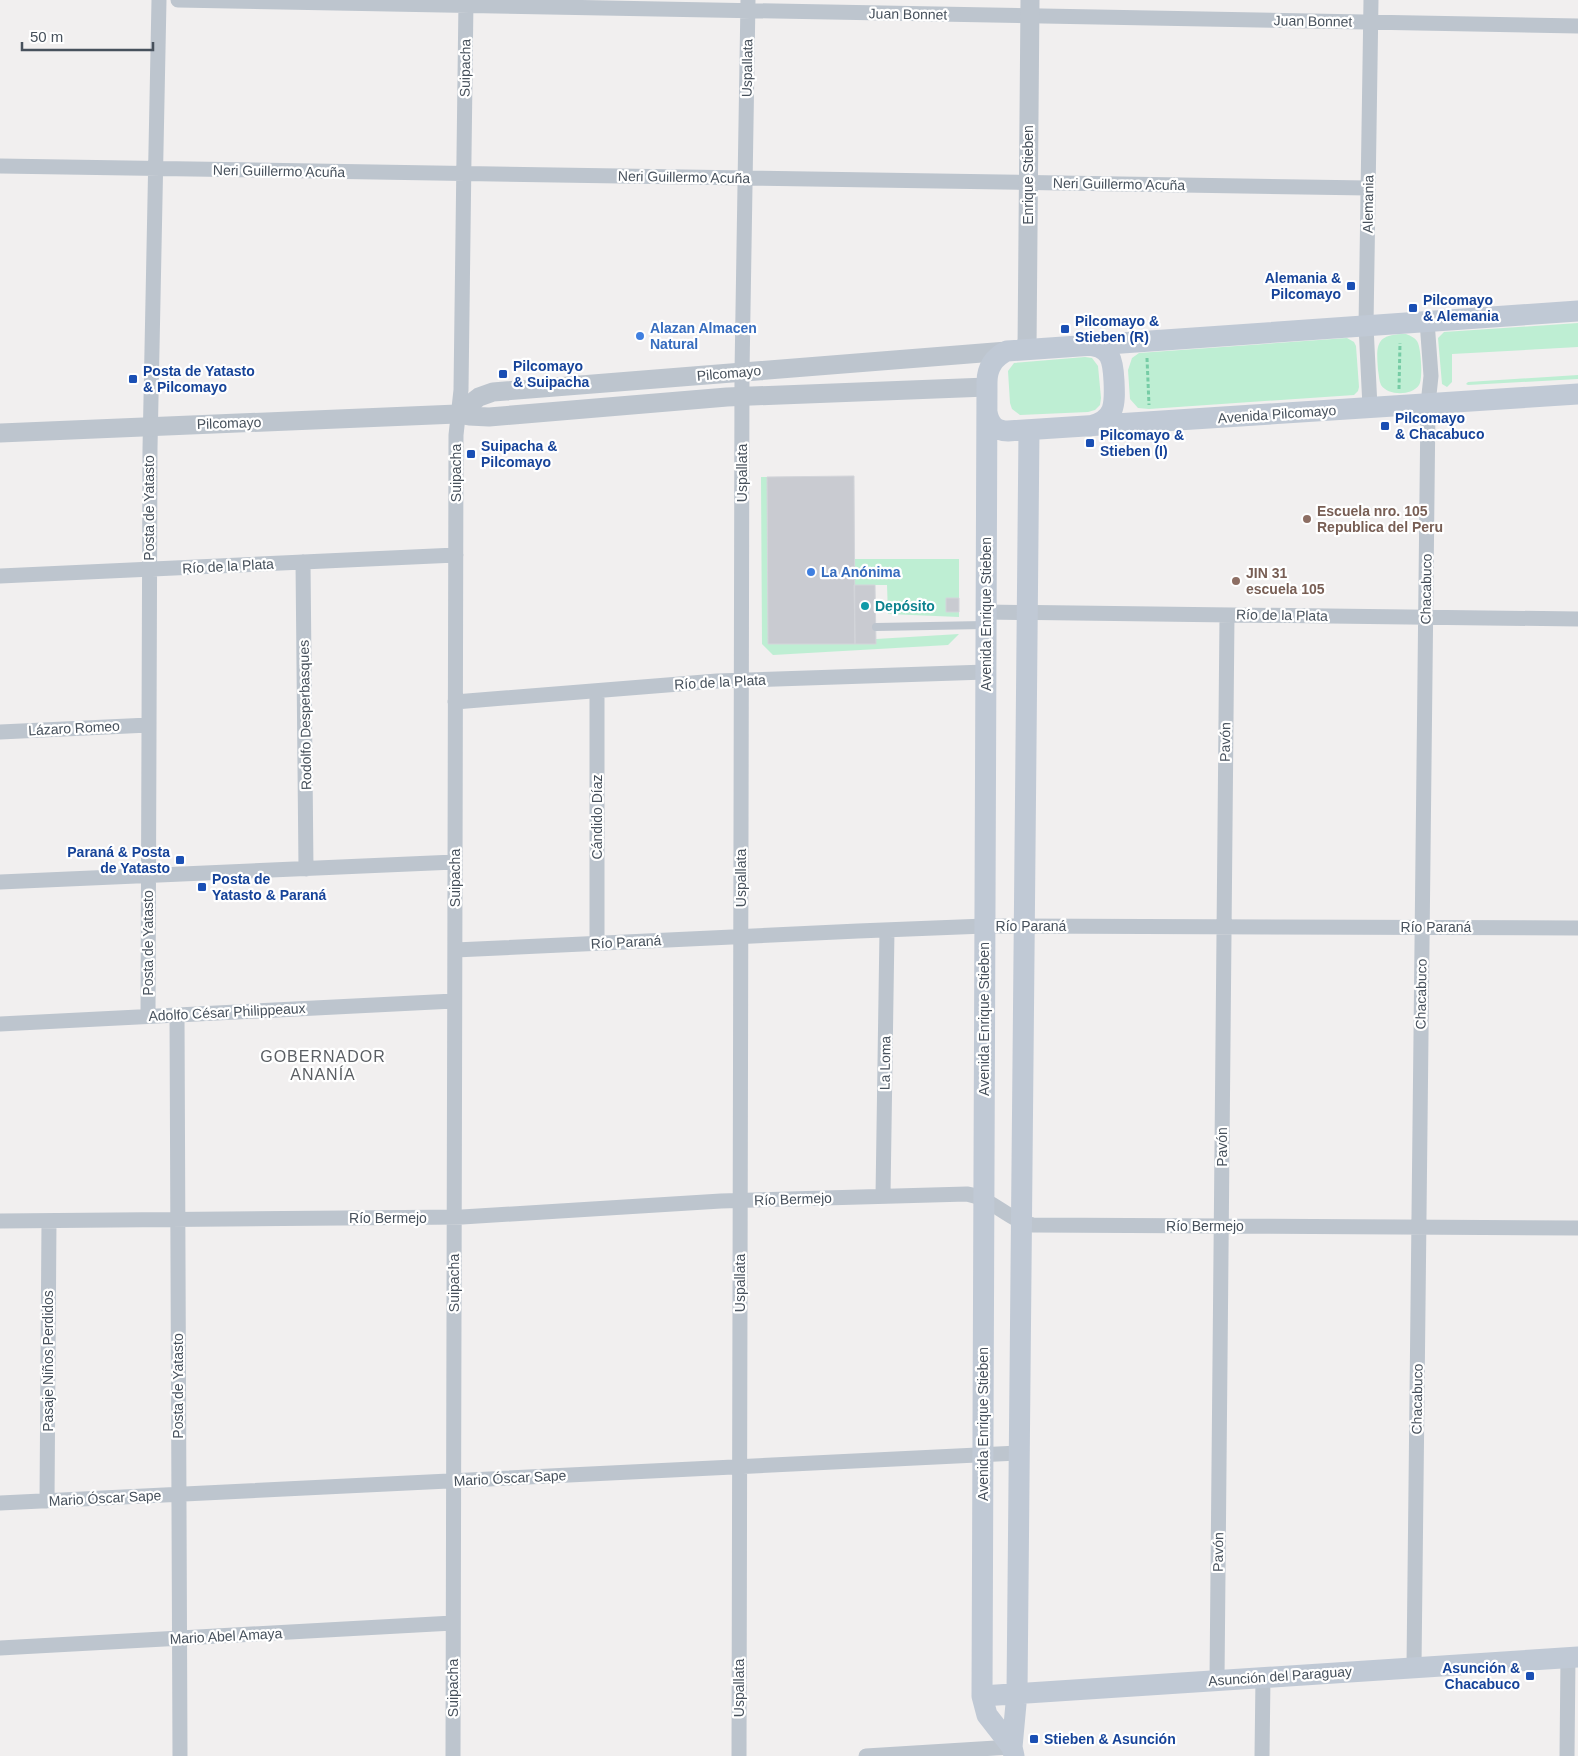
<svg xmlns="http://www.w3.org/2000/svg" width="1578" height="1756" viewBox="0 0 1578 1756" font-family="Arial,sans-serif">
<style>
.green{fill:#beeed3}
.building{fill:#c9cbd1;stroke:#d3d5da}
.lines{fill:none;stroke-linecap:round;stroke-linejoin:round}
.path{stroke:#76cca5;stroke-width:3;stroke-dasharray:4 2.5;stroke-linecap:butt}
.service{stroke:#bdc5ce;stroke-width:8}
.minor{stroke:#bdc5ce;stroke-width:15}
.tertiary{stroke:#bdc5ce;stroke-width:19}
.secondary{stroke:#c0c9d5;stroke-width:21}
.transit-dot{fill:#1a4fb4;stroke:#fff;stroke-width:2}
.shop-dot{fill:#3f7fe0;stroke:#fff;stroke-width:2}
.education-dot{fill:#8d6e63;stroke:#fff;stroke-width:2}
.culture-dot{fill:#0f9aa8;stroke:#fff;stroke-width:2}
.labels{text-anchor:middle;dominant-baseline:central;stroke-width:4.5;stroke-linejoin:round;paint-order:stroke}
.street-label{font-size:14px;fill:#47515c;stroke:#fff}
.transit-label{font-size:14px;font-weight:bold;fill:#164399;stroke:#fff;text-anchor:start}
.shop-label{font-size:14px;font-weight:bold;fill:#366cbe;stroke:#fff;text-anchor:start}
.education-label{font-size:14px;font-weight:bold;fill:#785e54;stroke:#fff;text-anchor:start}
.culture-label{font-size:14px;font-weight:bold;fill:#0d838f;stroke:#fff;text-anchor:start}
.quarter-label{font-size:16px;letter-spacing:1px;fill:#5b5f64;stroke:#fff}
</style>
<rect width="100%" height="100%" fill="#f1efef"/>
<!-- green -->
<path class="green" d="M1578 323V347L1452 354V382L1447 387 1442 384 1438 338 1444 332Z
M1406 334C1411 336 1416 338 1418 343 1421 350 1423 379 1419 385 1412 396 1388 396 1381 385 1379 381 1379 375 1378 370 1376 344 1376 334 1406 334Z
M1347 338 1354 342 1356 346 1359 387 1358 391 1354 395 1149 409 1138 408 1130 399 1128 370 1132 358 1139 353Z
M1085 357 1092 358 1098 366 1101 398 1100 405 1095 410 1088 412 1020 415 1012 409 1010 403 1008 371 1014 363Z
M1578 375V379L1468 385 1466 384 1468 382Z
M761 477H767L768 644H875L876 639 959 634 948 645 773 655 762 644Z
M854 559H959V617L888 614 887 585H854Z"/>
<!-- building -->
<path class="building" d="M854 476 855 644H768L767 477Z
M854 585H875L876 644H855Z
M946 598H959V612H946Z"/>
<g class="lines">
<!-- path -->
<path class="path" d="M1147 358 1149 405
M1399 389 1400 343"/>
<!-- service -->
<path class="service" d="M876 627 984 625"/>
<!-- minor -->
<path class="minor" d="M178 0 1578 26
M0 166 1368 188
M1370 407 1366 326 1371 0
M303 562 306 869
M0 576 456 555
M986 612 1578 619
M455 702 717 681 986 672
M0 732 149 725
M0 882 455 862
M597 943V691
M455 950 858 931 985 926 1578 928
M177 1015 180 1756
M148 1016 150 449 159 0
M0 1024 454 1001
M883 1196 887 930
M0 1221 462 1217 721 1201 967 1194C992 1198 1009 1221 1033 1225L1578 1228
M47 1501 49 1221
M0 1503 1019 1453
M0 1648 453 1623
M1414 1667 1428 404 1431 376 1427 321
M1217 1680 1227 615
M453 1756 456 435 461 390 466 0
M739 1756 742 372 748 0
M866 1756 1012 1747
M1262 1756 1263 1677
M1567 1756 1568 1657"/>
<!-- tertiary -->
<path class="tertiary" d="M1027 350 1030 0
M457 414 479 397 493 392 1007 351
M0 433 457 414 469 416 489 417 727 397 987 387"/>
<!-- secondary -->
<path class="secondary" d="M1088 345C1111 347 1113 360 1114 381 1115 403 1116 420 1090 426
M987 412C989 424 995 431 1008 431L1578 394
M982 1696 1578 1657
M1012 1747 987 1715 982 1696 987 382C987 368 994 357 1007 351L1578 311
M1014 1756 1012 1747 1017 1693 1029 430"/>
</g>
<!-- markers -->
<g class="transit-dot">
<rect x="1346" y="281" width="10" height="10" rx="2.5"/>
<rect x="1408" y="303" width="10" height="10" rx="2.5"/>
<rect x="1060" y="324" width="10" height="10" rx="2.5"/>
<rect x="498" y="369" width="10" height="10" rx="2.5"/>
<rect x="128" y="374" width="10" height="10" rx="2.5"/>
<rect x="1380" y="421" width="10" height="10" rx="2.5"/>
<rect x="1085" y="438" width="10" height="10" rx="2.5"/>
<rect x="466" y="449" width="10" height="10" rx="2.5"/>
<rect x="175" y="855" width="10" height="10" rx="2.5"/>
<rect x="197" y="882" width="10" height="10" rx="2.5"/>
<rect x="1525" y="1671" width="10" height="10" rx="2.5"/>
<rect x="1029" y="1734" width="10" height="10" rx="2.5"/>
</g>
<g class="shop-dot">
<circle cx="640" cy="336" r="5"/>
<circle cx="811" cy="572" r="5"/>
</g>
<g class="education-dot">
<circle cx="1307" cy="519" r="5"/>
<circle cx="1236" cy="581" r="5"/>
</g>
<circle class="culture-dot" cx="865" cy="606" r="5"/>
<g class="labels">
<!-- street labels -->
<g class="street-label">
<text transform="translate(908 14) rotate(1)">Juan Bonnet</text>
<text transform="translate(1313 21) rotate(1)">Juan Bonnet</text>
<text transform="translate(465 68) rotate(-89)">Suipacha</text>
<text transform="translate(747 68) rotate(-89)">Uspallata</text>
<text transform="translate(279 171) rotate(1)">Neri Guillermo Acuña</text>
<text transform="translate(1028 175) rotate(-90)">Enrique Stieben</text>
<text transform="translate(684 177) rotate(1)">Neri Guillermo Acuña</text>
<text transform="translate(1119 184) rotate(1)">Neri Guillermo Acuña</text>
<text transform="translate(1368 204) rotate(-89)">Alemania</text>
<text transform="translate(729 373) rotate(-5)">Pilcomayo</text>
<text transform="translate(1277 414) rotate(-4)">Avenida Pilcomayo</text>
<text transform="translate(229 423) rotate(-2)">Pilcomayo</text>
<text transform="translate(456 473) rotate(-90)">Suipacha</text>
<text transform="translate(742 473) rotate(-90)">Uspallata</text>
<text transform="translate(149 508) rotate(-90)">Posta de Yatasto</text>
<text transform="translate(228 566) rotate(-3)">Río de la Plata</text>
<text transform="translate(1426 589) rotate(-89)">Chacabuco</text>
<text transform="translate(986 614) rotate(-90)">Avenida Enrique Stieben</text>
<text transform="translate(1282 615) rotate(1)">Río de la Plata</text>
<text transform="translate(720 682) rotate(-3)">Río de la Plata</text>
<text transform="translate(305 715) rotate(-91)">Rodolfo Desperbasques</text>
<text transform="translate(74 728) rotate(-3)">Lázaro Romeo</text>
<text transform="translate(1225 742) rotate(-89)">Pavón</text>
<text transform="translate(597 817) rotate(-90)">Cándido Díaz</text>
<text transform="translate(455 878) rotate(-90)">Suipacha</text>
<text transform="translate(741 878) rotate(-90)">Uspallata</text>
<text x="1031" y="926">Río Paraná</text>
<text x="1436" y="927">Río Paraná</text>
<text transform="translate(626 942) rotate(-3)">Río Paraná</text>
<text transform="translate(148 943) rotate(-90)">Posta de Yatasto</text>
<text transform="translate(1421 994) rotate(-89)">Chacabuco</text>
<text transform="translate(227 1012) rotate(-3)">Adolfo César Philippeaux</text>
<text transform="translate(984 1019) rotate(-90)">Avenida Enrique Stieben</text>
<text transform="translate(885 1063) rotate(-89)">La Loma</text>
<text transform="translate(1222 1147) rotate(-90)">Pavón</text>
<text transform="translate(793 1199) rotate(-2)">Río Bermejo</text>
<text x="388" y="1218">Río Bermejo</text>
<text x="1205" y="1226">Río Bermejo</text>
<text transform="translate(454 1283) rotate(-90)">Suipacha</text>
<text transform="translate(740 1283) rotate(-90)">Uspallata</text>
<text transform="translate(48 1361) rotate(-90)">Pasaje Niños Perdidos</text>
<text transform="translate(178 1386) rotate(-90)">Posta de Yatasto</text>
<text transform="translate(1417 1399) rotate(-89)">Chacabuco</text>
<text transform="translate(983 1424) rotate(-90)">Avenida Enrique Stieben</text>
<text transform="translate(510 1478) rotate(-3)">Mario Óscar Sape</text>
<text transform="translate(105 1498) rotate(-3)">Mario Óscar Sape</text>
<text transform="translate(1218 1552) rotate(-89)">Pavón</text>
<text transform="translate(226 1636) rotate(-3)">Mario Abel Amaya</text>
<text transform="translate(1280 1676) rotate(-4)">Asunción del Paraguay</text>
<text transform="translate(453 1688) rotate(-90)">Suipacha</text>
<text transform="translate(739 1688) rotate(-90)">Uspallata</text>
</g>
<!-- transit labels -->
<g class="transit-label">
<text x="1341" y="278" text-anchor="end">Alemania &amp;<tspan x="1341" dy="16">Pilcomayo</tspan></text>
<text x="1423" y="300">Pilcomayo<tspan x="1423" dy="16">&amp; Alemania</tspan></text>
<text x="1075" y="321">Pilcomayo &amp;<tspan x="1075" dy="16">Stieben (R)</tspan></text>
<text x="513" y="366">Pilcomayo<tspan x="513" dy="16">&amp; Suipacha</tspan></text>
<text x="143" y="371">Posta de Yatasto<tspan x="143" dy="16">&amp; Pilcomayo</tspan></text>
<text x="1395" y="418">Pilcomayo<tspan x="1395" dy="16">&amp; Chacabuco</tspan></text>
<text x="1100" y="435">Pilcomayo &amp;<tspan x="1100" dy="16">Stieben (I)</tspan></text>
<text x="481" y="446">Suipacha &amp;<tspan x="481" dy="16">Pilcomayo</tspan></text>
<text x="170" y="852" text-anchor="end">Paraná &amp; Posta<tspan x="170" dy="16">de Yatasto</tspan></text>
<text x="212" y="879">Posta de<tspan x="212" dy="16">Yatasto &amp; Paraná</tspan></text>
<text x="1520" y="1668" text-anchor="end">Asunción &amp;<tspan x="1520" dy="16">Chacabuco</tspan></text>
<text x="1044" y="1739">Stieben &amp; Asunción</text>
</g>
<!-- shop labels -->
<g class="shop-label">
<text x="650" y="328">Alazan Almacen<tspan x="650" dy="16">Natural</tspan></text>
<text x="821" y="572">La Anónima</text>
</g>
<!-- education labels -->
<g class="education-label">
<text x="1317" y="511">Escuela nro. 105<tspan x="1317" dy="16">Republica del Peru</tspan></text>
<text x="1246" y="573">JIN 31<tspan x="1246" dy="16">escuela 105</tspan></text>
</g>
<!-- culture labels -->
<g class="culture-label">
<text x="875" y="606">Depósito</text>
</g>
<!-- quarter labels -->
<g class="quarter-label">
<text x="323" y="1056">GOBERNADOR<tspan x="323" dy="18">ANANÍA</tspan></text>
</g>
</g>
<!-- scale -->
<path d="M22 42v8h131v-8" fill="none" stroke="#47515c" stroke-width="2.5"/>
<text x="30" y="42" font-size="15" fill="#47515c" stroke="#ffffff" stroke-width="4" paint-order="stroke">50 m</text>
</svg>
